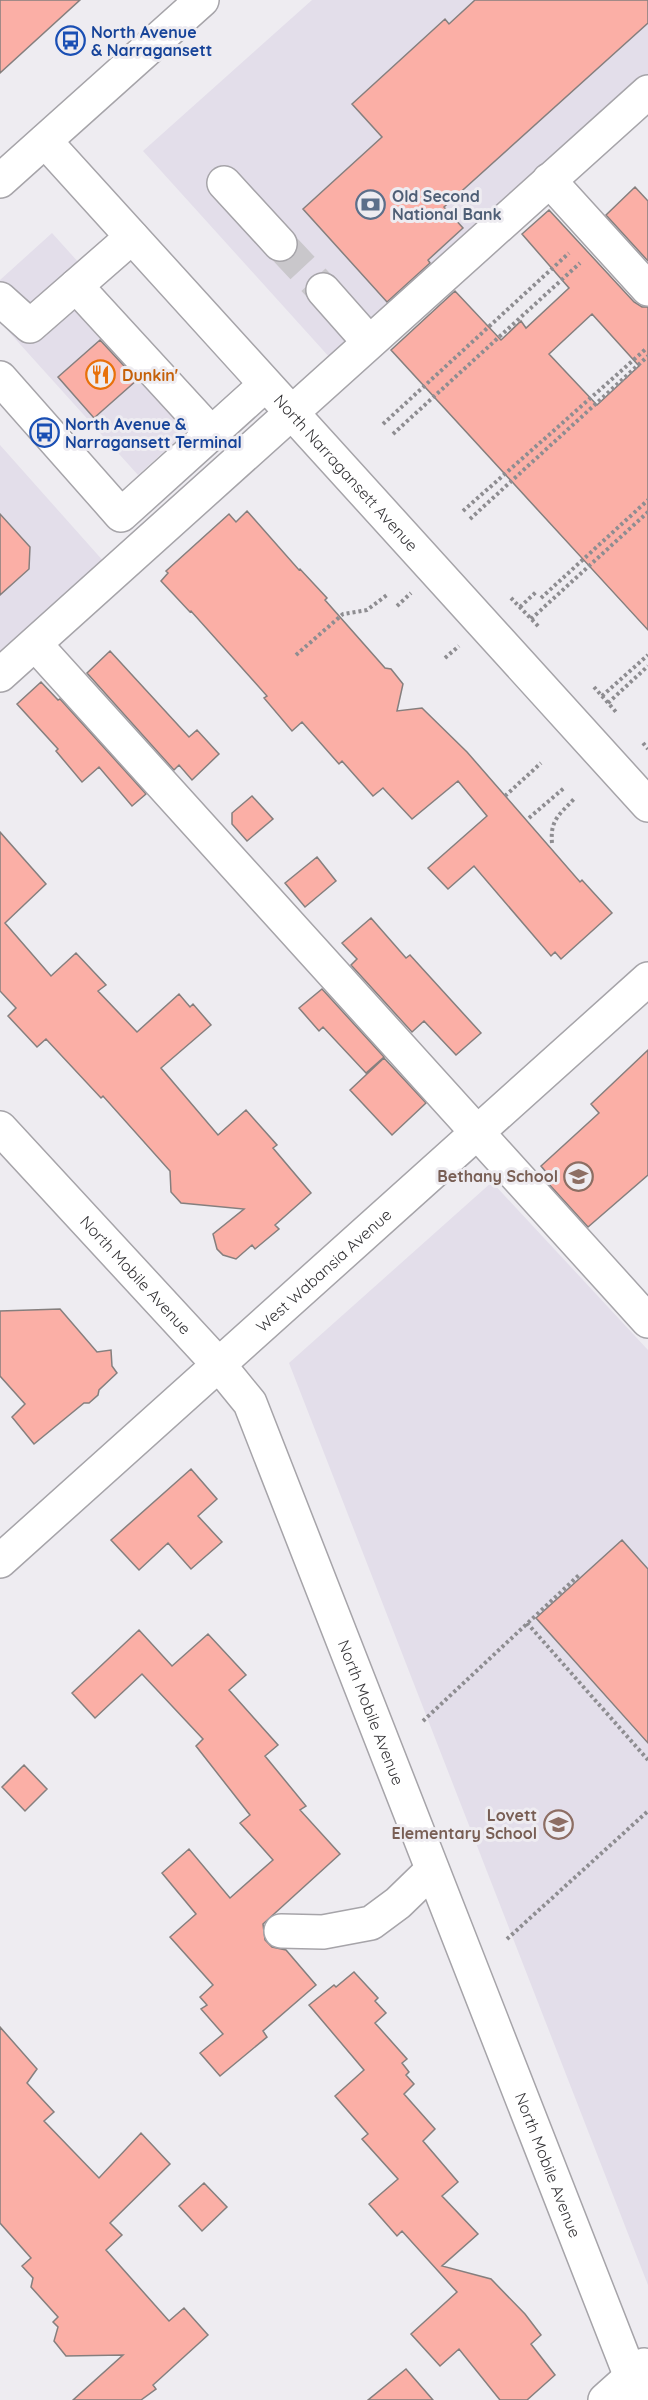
<svg xmlns="http://www.w3.org/2000/svg" width="648" height="2400" viewBox="0 0 648 2400" font-family="Quicksand,sans-serif">
<style>
.built{fill:#e3deea}
.building{fill:#fbafa6;stroke:#857f7e;stroke-width:1.5;fill-rule:evenodd}
.lines{fill:none;stroke-linecap:round;stroke-linejoin:round}
.minor-tunnel{stroke:#c9c7cb;stroke-width:33;stroke-dasharray:33 16;stroke-linecap:butt}
.minor-casing{stroke:#a6a4a9;stroke-width:36}
.major-casing{stroke:#a6a4a9;stroke-width:36}
.path{stroke:#8e8d91;stroke-width:4;stroke-dasharray:3 3;stroke-linecap:butt}
.minor{stroke:#fff;stroke-width:33}
.major{stroke:#fff;stroke-width:33}
.labels{text-anchor:middle;dominant-baseline:central;stroke-width:6;stroke-linejoin:round;paint-order:stroke}
.transit-label{font-size:16px;font-weight:bold;fill:#164399;stroke:#eeecf1;text-anchor:start}
.service-label{font-size:16px;font-weight:bold;fill:#4e5e75;stroke:#eeecf1;text-anchor:start}
.food-label{font-size:16px;font-weight:bold;fill:#c56008;stroke:#eeecf1;text-anchor:start}
.street-label{font-size:16px;fill:#333235;stroke:#eeecf1}
.education-label{font-size:16px;font-weight:bold;fill:#785e54;stroke:#eeecf1;text-anchor:end}
</style>
<rect width="100%" height="100%" fill="#eeecf1"/>
<!-- built -->
<path class="built" d="M312 0H648V77L331 359 143 151Z
M52 233 211 409 138 475 0 322V280Z
M0 445 105 563 0 658Z
M492 1182 648 1350V2285L289 1363Z"/>
<!-- building -->
<path class="building" d="M0 0H80L0 73Z
M475 0H648V23L444 207 463 228 428 260 430 263 387 302 303 209 382 137 352 104 445 19 449 24Z
M635 187 648 201V261L606 215Z
M549 210 634 302 642 307H648V630L391 350 455 291 501 340 521 321 526 328 569 288 522 234ZM592 314 639 366 597 405 549 354Z
M100 340 137 380 94 418 58 377Z
M247 511 299 570 300 569 327 598 325 600 385 668 391 669 403 684 397 711 422 708 467 752 580 882 582 880 612 913 561 959 555 952 551 956 474 866 448 889 428 868 487 816 458 781 412 819 383 788 373 796 342 761 339 764 302 722 292 731 264 698 267 696 191 611 190 612 161 581 168 573 166 571 229 514 236 522Z
M0 514 30 547 29 569 0 595Z
M110 651 189 737 197 730 219 754 192 780 179 765 174 770 87 673Z
M41 682 58 700 60 699 146 794 132 806 99 767 82 782 56 751 58 749 17 704Z
M252 796 273 819 247 841 232 824V813Z
M0 832 46 884 5 923 51 976 76 953 106 985 98 991 137 1032 179 994 190 1007 193 1004 211 1025 161 1068 218 1135 246 1110 277 1145 273 1148 311 1193 275 1225 279 1229 255 1249 252 1245 236 1259 223 1255 217 1249 213 1234 244 1209 181 1203 171 1192 170 1171 103 1096 101 1098 46 1039 37 1047 8 1016 16 1008 0 991Z
M317 857 336 881 305 907 285 883Z
M371 918 406 958 410 955 481 1033 456 1055 424 1021 412 1032 351 965 357 959 342 943Z
M322 989 384 1057 366 1073 323 1027 319 1031 299 1008Z
M648 1050V1175L588 1227 547 1182 551 1178 541 1166 599 1113 591 1104Z
M384 1058 426 1103 392 1135 350 1090Z
M60 1309 97 1352 111 1350 112 1366 117 1373 99 1390 98 1395 89 1403H84L34 1444 12 1417 25 1404 0 1376V1311Z
M191 1469 217 1499 198 1516 222 1542 191 1569 168 1543 139 1570 111 1540Z
M622 1540 648 1569V1743L536 1618Z
M139 1630 172 1666 208 1634 246 1675 229 1690 278 1745 265 1756 306 1806 300 1810 340 1854 263 1924 265 1940 272 1947 286 1950 316 1985 263 2031 267 2037 220 2076 200 2053 223 2034 201 2009 207 2005 200 1997 213 1985 170 1937 196 1914 162 1873 189 1849 230 1898 273 1860 240 1823 250 1815 196 1746 203 1739 142 1674 95 1718 72 1693Z
M24 1765 47 1789 25 1811 2 1787Z
M354 1972 378 1998 375 2001 386 2013 375 2023 407 2059 402 2063 409 2072 406 2075 414 2084 404 2094 435 2129 423 2141 458 2182 442 2196 478 2234 442 2266 491 2279 525 2314 541 2335 531 2344 555 2375 527 2400H500L459 2349 440 2366 411 2334 457 2292 402 2231 397 2236 369 2204 398 2179 362 2139 368 2134 335 2096 364 2070 309 2005 334 1985 336 1987Z
M0 2027 37 2069 27 2083 54 2112 44 2121 99 2178 141 2133 170 2164 110 2223 122 2235 106 2250 169 2321 184 2308 208 2335 153 2385 156 2389 141 2400H73L123 2355 66 2356 54 2341 58 2327 53 2322 58 2317 31 2287 33 2278 22 2266 31 2258 0 2223Z
M204 2183 227 2207 202 2231 179 2206Z
M406 2369 433 2400H368Z"/>
<g class="lines">
<!-- minor-tunnel -->
<path class="minor-tunnel" d="M280 244 323 290"/>
<defs>
<g id="minor">
<path id="s1" d="M45 141 648 805"/>
<path d="M549 180 648 289"/>
<path d="M224 183 280 244"/>
<path d="M76 286 211 433"/>
<path d="M323 290 369 342"/>
<path d="M0 299 30 326 132 237"/>
<path d="M0 378 121 515 265 385"/>
<path d="M35 644 648 1321"/>
<path d="M0 675 648 92"/>
<path id="s2" d="M0 1128 219 1365 250 1403 640 2400"/>
<path id="s3" d="M0 1561 648 979"/>
<path d="M281 1931 323 1932 371 1923 398 1903 432 1870"/>
<path d="M605 2400 644 2365"/>
</g>
<path id="major" d="M0 181 202 0"/>
</defs>
<!-- minor casing -->
<use href="#minor" class="minor-casing"/>
<!-- major casing -->
<use href="#major" class="major-casing"/>
<!-- path -->
<path class="path" d="M383 424 569 253
M393 434 580 263
M463 511 647 348
M470 519 648 356
M511 598 540 628
M541 598 648 500
M397 606 411 593
M520 607 536 592
M531 619 648 512
M296 655 343 614 367 610 387 595
M445 658 459 646
M594 687 616 712
M602 696 648 655
M608 703 648 666
M643 743 648 749
M505 796 541 763
M529 818 564 788
M552 843C550 820 559 815 574 799
M527 1623 648 1760
M423 1721 579 1575
M507 1939 648 1811"/>
<!-- minor -->
<use href="#minor" class="minor"/>
<!-- major -->
<use href="#major" class="major"/>
</g>
<!-- icons -->
<defs>
<symbol id="bus-ring" viewBox="-11 -11 22 22"><circle r="9.5" fill="#eeecf1" stroke="#1a4fb4" stroke-width="1.5"/><path d="M-5-6H5V4H4V6H2V4H-2V6H-4V4H-5ZM-3.5-4V0h7V-4ZM-3.5 1.2v1.5H-2V1.2ZM2 1.2v1.5H3.5V1.2Z" fill="#1a4fb4"/></symbol>
<symbol id="bank-ring" viewBox="-11 -11 22 22"><circle r="9.5" fill="#eeecf1" stroke="#5c6f8a" stroke-width="1.5"/><path d="M-6-4H6V4H-6ZM0-2.3a2.3 2.3 0 1 0 0 4.6a2.3 2.3 0 1 0 0-4.6Z" fill="#5c6f8a"/></symbol>
<symbol id="restaurant-ring" viewBox="-11 -11 22 22"><circle r="9.5" fill="#eeecf1" stroke="#e8710a" stroke-width="1.5"/><path d="M-5-6h1v4h1v-4h1v4h1v-4h1v5L-1.5 .5V6h-2V.5L-5-1ZM5-6V6H3V1.5H1.5Q1.5-4 5-6Z" fill="#e8710a"/></symbol>
<symbol id="school-ring" viewBox="-11 -11 22 22"><circle r="9.5" fill="#eeecf1" stroke="#8d6e63" stroke-width="1.5"/><path d="M0-5L7-2L0 1L-7-2ZM-4 1L0 2.5L4 1V4Q0 6-4 4Z" fill="#8d6e63"/></symbol>
</defs>
<g fill-rule="evenodd">
<use href="#bus-ring" x="54" y="24" width="33" height="33"/>
<use href="#bank-ring" x="354" y="188" width="33" height="33"/>
<use href="#restaurant-ring" x="84" y="358" width="33" height="33"/>
<use href="#bus-ring" x="28" y="416" width="33" height="33"/>
<use href="#school-ring" x="562" y="1160" width="33" height="33"/>
<use href="#school-ring" x="542" y="1808" width="33" height="33"/>
</g>
<g class="labels">
<!-- transit labels -->
<g class="transit-label">
<text x="91" y="32">North Avenue<tspan x="91" dy="18">&amp; Narragansett</tspan></text>
<text x="65" y="424">North Avenue &amp;<tspan x="65" dy="18">Narragansett Terminal</tspan></text>
</g>
<!-- service labels -->
<g class="service-label">
<text x="392" y="196">Old Second<tspan x="392" dy="18">National Bank</tspan></text>
</g>
<!-- food labels -->
<g class="food-label">
<text x="122" y="375">Dunkin'</text>
</g>
<!-- street labels -->
<g class="street-label">
<text stroke="none"><textPath href="#s1" startOffset="448">North Narragansett Avenue</textPath></text>
<text stroke="none"><textPath href="#s3" startOffset="435">West Wabansia Avenue</textPath></text>
<text stroke="none"><textPath href="#s2" startOffset="200">North Mobile Avenue</textPath></text>
<text stroke="none"><textPath href="#s2" startOffset="704">North Mobile Avenue</textPath></text>
<text stroke="none"><textPath href="#s2" startOffset="1190">North Mobile Avenue</textPath></text>
</g>
<!-- education labels -->
<g class="education-label">
<text x="558" y="1176">Bethany School</text>
<text x="537" y="1815">Lovett<tspan x="537" dy="18">Elementary School</tspan></text>
</g>
</g>
</svg>
